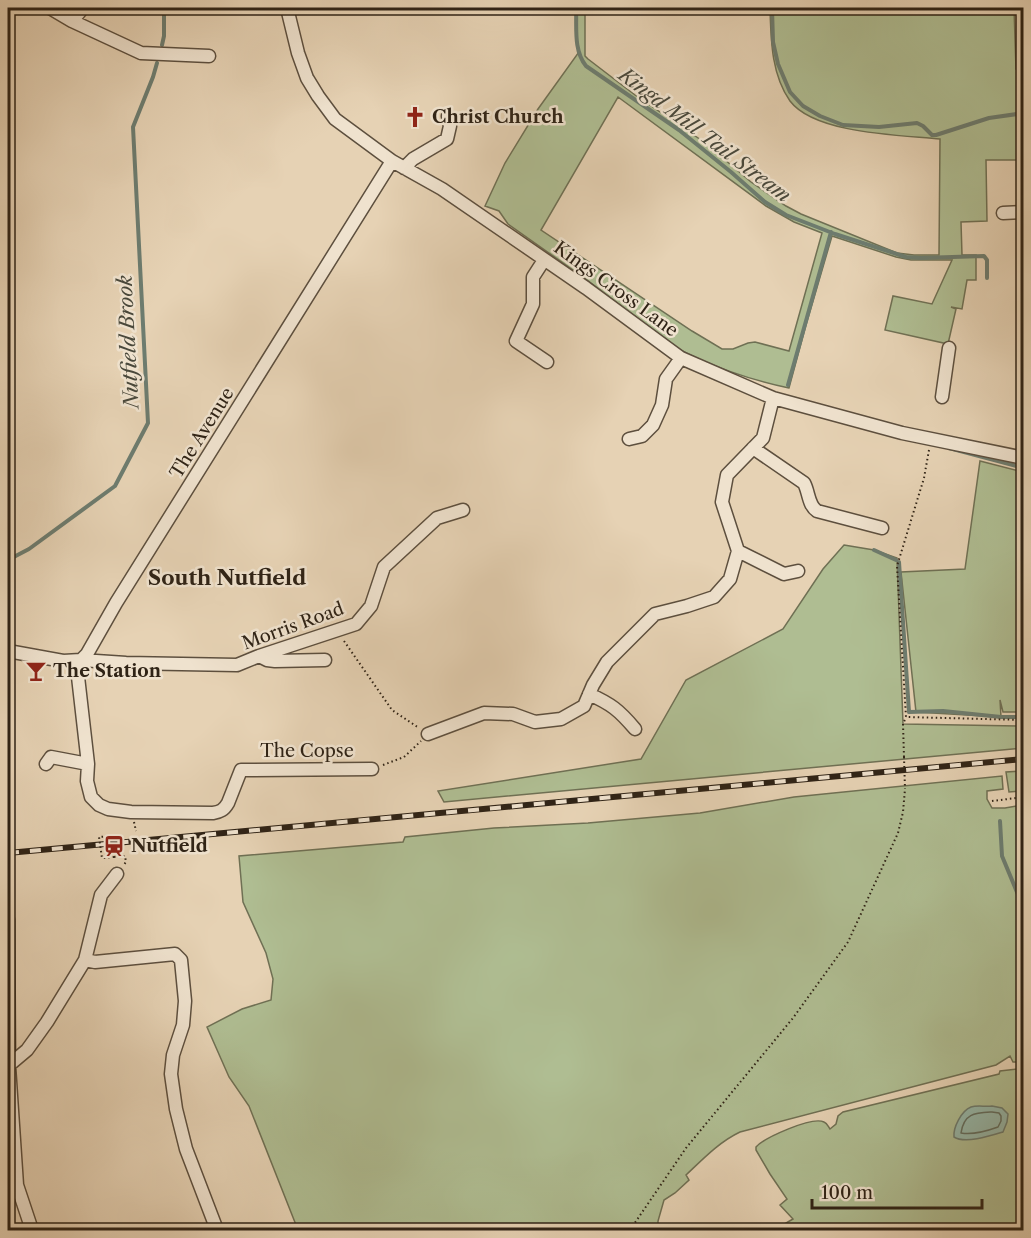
<svg xmlns="http://www.w3.org/2000/svg" width="1031" height="1238" viewBox="0 0 1031 1238" font-family="'Libre Caslon Text',serif">
<style>
.green{fill:#afbd92;stroke:#6f7054;stroke-width:1.5;fill-rule:evenodd}
.water{fill:#96b8aa;stroke:#6d7c6f;stroke-width:1.5}
.lines{fill:none;stroke-linecap:round;stroke-linejoin:round}
.shore{stroke:#626e60;stroke-width:1.5}
.stream{stroke:#6d7c6f;stroke-width:4}
.minor-casing{stroke:#5d4f3e;stroke-width:15}
.path{stroke:#2f2316;stroke-width:2;stroke-dasharray:1.5 3;stroke-linecap:butt}
.minor{stroke:#efe2ce;stroke-width:12}
.rail-casing{stroke:#2f2316;stroke-width:6}
.rail{stroke:#efe2ce;stroke-width:4;stroke-dasharray:11;stroke-linecap:butt}
.path-bridge{stroke:#2f2316;stroke-width:2;stroke-dasharray:1.5 3;stroke-linecap:butt}
.labels{text-anchor:middle;dominant-baseline:central;stroke-width:5;stroke-linejoin:round;paint-order:stroke}
.poi-label{font-size:18px;font-weight:bold;fill:#2f2316;stroke:#efe2ce;text-anchor:start}
.street-label{font-size:18px;fill:#2f2316;stroke:#efe2ce}
.water-label{font-size:20px;font-style:italic;fill:#49483b;stroke:#efe2ce}
.quarter-label{font-size:21px;font-weight:bold;fill:#2f2316;stroke:#efe2ce}
</style>
<rect width="100%" height="100%" fill="#e6d2b4"/>
<filter id="stains"><feTurbulence type="fractalNoise" baseFrequency=".00333" numOctaves="4"/><feColorMatrix values="0 0 0 0 .2 0 0 0 0 .09 0 0 0 0 .02 0 0 0 .5 -.17"/></filter>
<radialGradient id="worn" r=".72"><stop offset=".6" stop-color="#630" stop-opacity="0"/><stop offset="1" stop-color="#630" stop-opacity=".3"/></radialGradient>
<!-- green -->
<path class="green" d="M576 8H585V56L588 59 635 95 704 142 751 182 786 206 801 214 897 253 914 255H939L940 139C901 135 815 134 790 101 771 74 771 39 770 8H1014L1016 69H1023V160H986L987 221 961 222 962 255H976V280H967L962 309 951 307 956 309 948 344 885 330 893 296 932 304 952 260H911L896 257 832 236 806 325 789 388C754 381 706 365 675 347L587 280 508 224 499 211 485 206 505 163 538 109 579 52 577 47ZM618 97 766 206 794 222 822 233 789 351 755 342 748 343 733 349H722L692 331 541 230Z
M980 461 1023 472V712H1003L1000 700 1001 717 916 712 901 572 965 569Z
M844 545 874 550 897 558 903 724 1023 726V748L444 802 438 791 641 759 686 680 783 629 823 569Z
M1023 771V791L1009 792 1006 772Z
M1002 776 1003 789 987 791V799L992 808H1005L1023 805V1062H1013L1010 1056 996 1065 740 1132C719 1142 703 1159 686 1175L689 1180 675 1193 664 1200 658 1221V1230H298L249 1106 229 1077 207 1027 242 1009 271 1000 273 979 266 953 243 902 239 856 403 842 405 837 494 828 588 823 700 813 794 797Z
M1017 1069 1024 1095 1023 1230H774L793 1219 780 1205 787 1199 770 1174 756 1150V1147C764 1138 812 1116 824 1122 827 1123 828 1126 830 1129L836 1124 838 1116 843 1112 999 1074 1000 1071Z"/>
<!-- water -->
<path class="water" d="M992 1106 1002 1108 1008 1114 1007 1122 1003 1132C990 1136 965 1144 954 1137 953 1128 961 1111 971 1107 977 1105 986 1107 992 1106Z"/>
<g class="lines">
<!-- shore -->
<path class="shore" d="M992 1112 999 1113 1001 1116V1121L998 1127C987 1131 972 1135 961 1133 964 1113 975 1113 992 1112Z"/>
<!-- stream -->
<path class="stream" d="M576 8C577 26 573 50 586 66L679 130 731 172 765 202 786 215 835 234 906 257 921 258 984 256 987 260V278
M772 8 773 42 778 64 790 92 803 106 820 116 843 125 879 127 917 123 923 126 932 135H936L989 118 1024 113
M162 45 164 36V8
M788 385 831 232
M949 448 1024 468
M874 550 896 560
M8 560 29 549 115 486 148 423 133 127 153 77 157 63
M899 562 909 712 943 711 1001 717H1024
M1000 821 1002 856 1019 897"/>
<defs>
<path id="minor" d="M50 8 72 21 141 53 209 56
M287 8 298 53 307 78 318 96 335 119 392 161 442 189 586 288 681 358 773 398 902 433 1024 458
M72 21 83 8
M404 168 413 159 447 139 450 126 448 116
M1003 213 1024 212
M544 260 533 277V304L516 341 547 362
M942 397 949 348
M629 439 642 436 653 425 662 405 666 379 681 358
M753 448 804 483C809 492 808 505 817 511L882 528
M738 551 784 574 798 571
M8 651 63 661 81 660 87 654 116 603 392 161
M259 656 267 660 275 661 325 660
M589 694C611 704 619 710 635 729
M428 734 484 713 513 714 535 722 561 719 584 706 593 685 607 662 655 614 687 606 714 597 730 579 738 551 722 502 727 475 763 438 773 398
M46 764 51 757 88 764
M372 769 241 770 228 803C224 810 220 812 213 813L131 812 108 809 99 805 91 797 87 781 88 764 77 668 81 660 126 663 237 665 259 656 356 624 371 606 384 567 437 518 463 510
M8 919 9 1066 17 1185 32 1230
M85 960 95 962 175 954 181 960 185 1001 183 1025 173 1055 171 1074 176 1109 186 1149 217 1230
M8 1066 27 1050 47 1022 85 960 101 895 117 874"/>
</defs>
<!-- minor casing -->
<use href="#minor" class="minor-casing"/>
<!-- path -->
<path class="path" d="M929 450 924 478 897 566 906 717 1024 720
M344 641 392 710 419 728
M904 757 903 724 906 717
M383 765 404 757 421 741
M992 801 1024 797
M134 822 136 831
M114 857 125 856 126 862 123 866
M8 1229 18 1226
M630 1230 686 1148 793 1018 848 942 898 833 903 812 905 789"/>
<!-- minor -->
<use href="#minor" class="minor"/>
<defs>
<path id="rail" d="M8 853 1024 759"/>
</defs>
<!-- rail casing -->
<use href="#rail" class="rail-casing"/>
<!-- rail -->
<use href="#rail" class="rail"/>
<!-- path-bridge -->
<path class="path-bridge" d="M904 757 905 789
M112 836 99 837 102 858 114 857"/>
</g>
<!-- icons -->
<defs>
<symbol id="church-bare" viewBox="-9 -9 18 18"><path d="M-1.2-6h2.4v3.5h3.3v2.4h-3.3V6h-2.4V-.1h-3.3v-2.4h3.3Z" fill="#8f2418" stroke="#efe2ce" stroke-width="2.5" paint-order="stroke"/></symbol>
<symbol id="bar-bare" viewBox="-9 -9 18 18"><path d="M-6-5H6L.8 .8V4.5H3.5V6h-7V4.5H-.8V.8Z" fill="#8f2418" stroke="#efe2ce" stroke-width="2.5" paint-order="stroke"/></symbol>
<symbol id="station-bare" viewBox="-9 -9 18 18"><path d="M-3-6H3Q5-6 5-4V2Q5 4 3 4L4.5 6H3L1.5 4h-3L-3 6H-4.5L-3 4Q-5 4-5 2V-4Q-5-6-3-6ZM-3.5-4v3h7v-3ZM-3.5 1v1.5H-2V1ZM2 1v1.5H3.5V1Z" fill="#8f2418" stroke="#efe2ce" stroke-width="2.5" paint-order="stroke"/></symbol>
</defs>
<g fill-rule="evenodd">
<use href="#church-bare" x="400" y="102" width="30" height="30"/>
<use href="#bar-bare" x="21" y="656" width="30" height="30"/>
<use href="#station-bare" x="99" y="831" width="30" height="30"/>
</g>
<g class="labels">
<!-- poi labels -->
<g class="poi-label">
<text x="432" y="117">Christ Church</text>
<text x="53" y="671">The Station</text>
<text x="131" y="846">Nutfield</text>
</g>
<!-- street labels -->
<g class="street-label">
<text transform="translate(616 289) rotate(36)">Kings Cross Lane</text>
<text transform="translate(202 433) rotate(-58)">The Avenue</text>
<text transform="translate(293 626) rotate(-20)">Morris Road</text>
<text x="307" y="751">The Copse</text>
</g>
<!-- water labels -->
<g class="water-label">
<text transform="translate(705 135) rotate(37)">Kingd Mill Tail Stream</text>
<text transform="translate(128 342) rotate(-93)">Nutfield Brook</text>
</g>
<!-- quarter labels -->
<g class="quarter-label">
<text x="227" y="577">South Nutfield</text>
</g>
</g>
<!-- margin -->
<rect width="1031" height="1238" fill="none" stroke="#e6d2b4" stroke-width="30"/>
<rect x="9" y="9" width="1013" height="1220" fill="none" stroke="#2f2316" stroke-width="3"/>
<rect x="15" y="15" width="1001" height="1208" fill="none" stroke="#2f2316" stroke-width="1.5"/>
<!-- scale -->
<path d="M812 1199v9h170v-9" fill="none" stroke="#2f2316" stroke-width="3"/>
<text x="821" y="1199" font-size="18" fill="#2f2316" stroke="#efe2ce" stroke-width="4.5" paint-order="stroke">100 m</text>
<rect width="100%" height="100%" filter="url(#stains)"/>
<rect width="100%" height="100%" fill="url(#worn)"/>
</svg>
